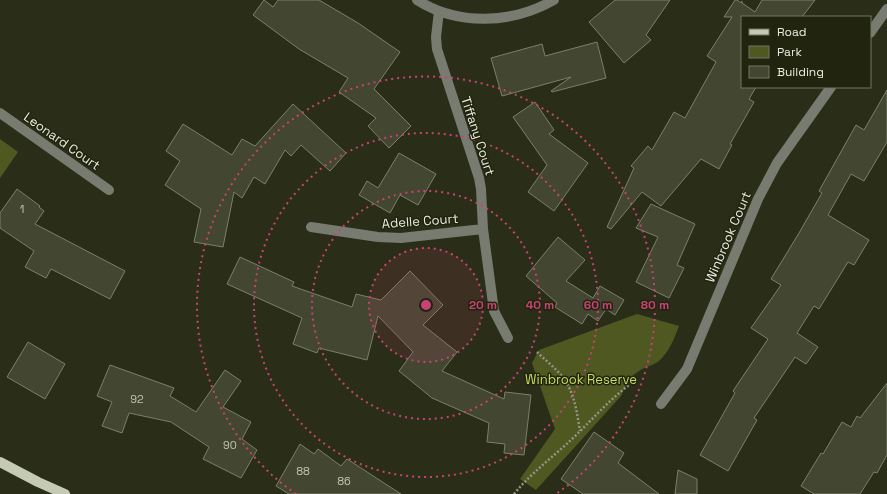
<svg xmlns="http://www.w3.org/2000/svg" width="887" height="494" viewBox="0 0 887 494" font-family="'Space Grotesk',sans-serif">
<style>
.green{fill:#505822}
.building{fill:#434731;stroke:#7b8068}
.lines{fill:none;stroke-linecap:round;stroke-linejoin:round}
.path{stroke:#929585;stroke-width:2.5;stroke-dasharray:2 2;stroke-linecap:butt}
.minor{stroke:#787b70;stroke-width:10}
.major{stroke:#c5cab4;stroke-width:10}
.ring{fill:none;stroke:#ca4275;stroke-width:2;stroke-dasharray:2 4}
.labels{text-anchor:middle;dominant-baseline:central;stroke-width:3;stroke-linejoin:round;paint-order:stroke}
.number-label{font-size:11px;fill:#c0c3b4}
.street-label{font-size:13px;fill:#e9ecdf;stroke:#21240f}
.park-label{font-size:13px;fill:#c8db61;stroke:#21240f}
.centre{fill:#ca4275;stroke:#21240f;stroke-width:2}
.ring-label{font-size:12px;text-anchor:middle;font-weight:bold;fill:#ca4275;stroke:#21240f;stroke-width:3;stroke-linejoin:round;paint-order:stroke}
</style>
<rect width="100%" height="100%" fill="#2a2e19"/>
<!-- green -->
<path class="green" d="M0 139 18 152 0 178Z
M637 314 679 326C674 339 669 352 659 361 654 365 647 366 642 369 631 375 626 384 621 396L536 490 520 479 555 429 532 363 539 350Z"/>
<!-- building -->
<path class="building" d="M264 0 273 7 278 0H319L358 23 400 52 374 89 411 126 389 148 368 126 376 118 339 92 348 78 299 49 253 15Z
M615 0H670L646 35 651 40 624 63 589 22Z
M735 0H737L741 3 742 1V3L755 12 762 0H815L802 17H742V87H756L749 99 754 102 730 144 732 145 719 169 701 159 661 206 642 192 611 229 607 227 634 168 631 166 648 146 652 150 674 112 685 118 716 62 707 56 732 17H724Z
M597 42 606 78 552 92 551 91 571 77 502 96 491 58 542 44 545 56Z
M887 90V142L864 181 851 174 828 215 869 240 854 265 848 262 819 309 814 306 797 333 818 347 806 364 795 357 754 418 757 420 728 471 700 455 735 393 733 391 768 339 751 328 781 285 771 279 799 233 822 193 819 191 856 125 864 130Z
M535 102 554 130 549 134 588 163 554 211 528 192 547 165 513 117Z
M293 104 346 153 330 171 301 145 291 156 285 150 265 184 254 177 242 198 234 192 223 247 194 242 201 209 165 185 180 161 166 151 183 124 232 155 242 139 255 146Z
M399 153 436 174 418 205 400 195 390 213 359 195 367 181 378 188Z
M17 189 40 206 39 207 44 211 35 224 125 271 110 299 51 269 46 278 25 267 34 251 0 228V213Z
M651 204 695 224 677 265 684 268 669 298 636 282 658 237 636 228Z
M558 237 585 260 566 281 593 298 600 286 624 300 615 315 606 309 598 321 588 314 582 324 555 307 557 303 526 276Z
M240 257 294 282 292 286 352 307 356 294 381 300 410 271 443 305 423 325 457 352 442 371 504 399 505 392 531 395 524 455 504 453 505 444 487 442 489 423 432 398 399 371 413 352 378 316 367 360 319 348 317 353 293 344 302 318 227 284Z
M28 342 65 364 45 399 7 377Z
M110 365 174 388 170 396 196 412 225 370 241 381 223 407 251 422 242 439 257 450 241 478 203 459 209 447 171 422 129 413 122 433 102 426 112 402 97 396Z
M887 383V455L877 473 874 472 860 494H814L801 486 821 453 823 454 842 422 851 427 857 416 860 418Z
M594 432 624 453 618 463 659 494H583L561 479Z
M300 444 314 454 318 449 341 466 347 459 401 494H289L276 486Z
M678 470 697 479V494H675Z"/>
<g class="lines">
<!-- path -->
<path class="path" d="M537 352C546 361 557 369 564 379 575 394 577 414 580 431
M514 494C531 473 553 457 572 439 591 421 608 401 629 385"/>
<!-- minor -->
<path class="minor" d="M417 0C458 26 512 24 554 0
M439 11 436 37 437 49 479 178 481 189 483 229 494 311 508 338
M870 33 887 9
M0 113 109 190
M311 227 378 237 401 238 483 229
M661 404 687 369 758 199 777 163 831 87"/>
<!-- major -->
<path class="major" d="M0 462 38 482 65 494"/>
</g>
<!-- distance rings -->
<circle cx="426" cy="305" r="57" fill="#ca4275" fill-opacity=".12"/>
<g class="ring">
<circle cx="426" cy="305" r="57"/>
<circle cx="426" cy="305" r="114"/>
<circle cx="426" cy="305" r="172"/>
<path d="M296 494A229 229 0 1 1 556 494"/>
</g>
<g class="labels">
<!-- number labels -->
<g class="number-label">
<text x="22" y="209">1</text>
<text x="137" y="399">92</text>
<text x="230" y="445">90</text>
<text x="303" y="471">88</text>
<text x="344" y="481">86</text>
</g>
<!-- street labels -->
<g class="street-label">
<text transform="translate(478 136) rotate(72)">Tiffany Court</text>
<text transform="translate(62 141) rotate(35)">Leonard Court</text>
<text transform="translate(420 221) rotate(-4)">Adelle Court</text>
<text transform="translate(728 237) rotate(-67)">Winbrook Court</text>
</g>
<!-- park labels -->
<g class="park-label">
<text x="581" y="379">Winbrook Reserve</text>
</g>
</g>
<circle cx="426" cy="305" r="6" class="centre"/>
<g class="ring-label">
<text x="483" y="309">20 m</text>
<text x="540" y="309">40 m</text>
<text x="598" y="309">60 m</text>
<text x="655" y="309">80 m</text>
</g>
<!-- legend -->
<rect x="741" y="16" width="130" height="72" fill="#21240f" stroke="#717462"/>
<rect x="749" y="29" width="20" height="6" fill="#c5cab4" stroke="#717462"/>
<text x="777" y="36" font-size="12" fill="#e9ecdf">Road</text>
<rect x="749" y="46" width="20" height="12" fill="#505822" stroke="#717462"/>
<text x="777" y="56" font-size="12" fill="#e9ecdf">Park</text>
<rect x="749" y="66" width="20" height="12" fill="#434731" stroke="#717462"/>
<text x="777" y="76" font-size="12" fill="#e9ecdf">Building</text>
</svg>
